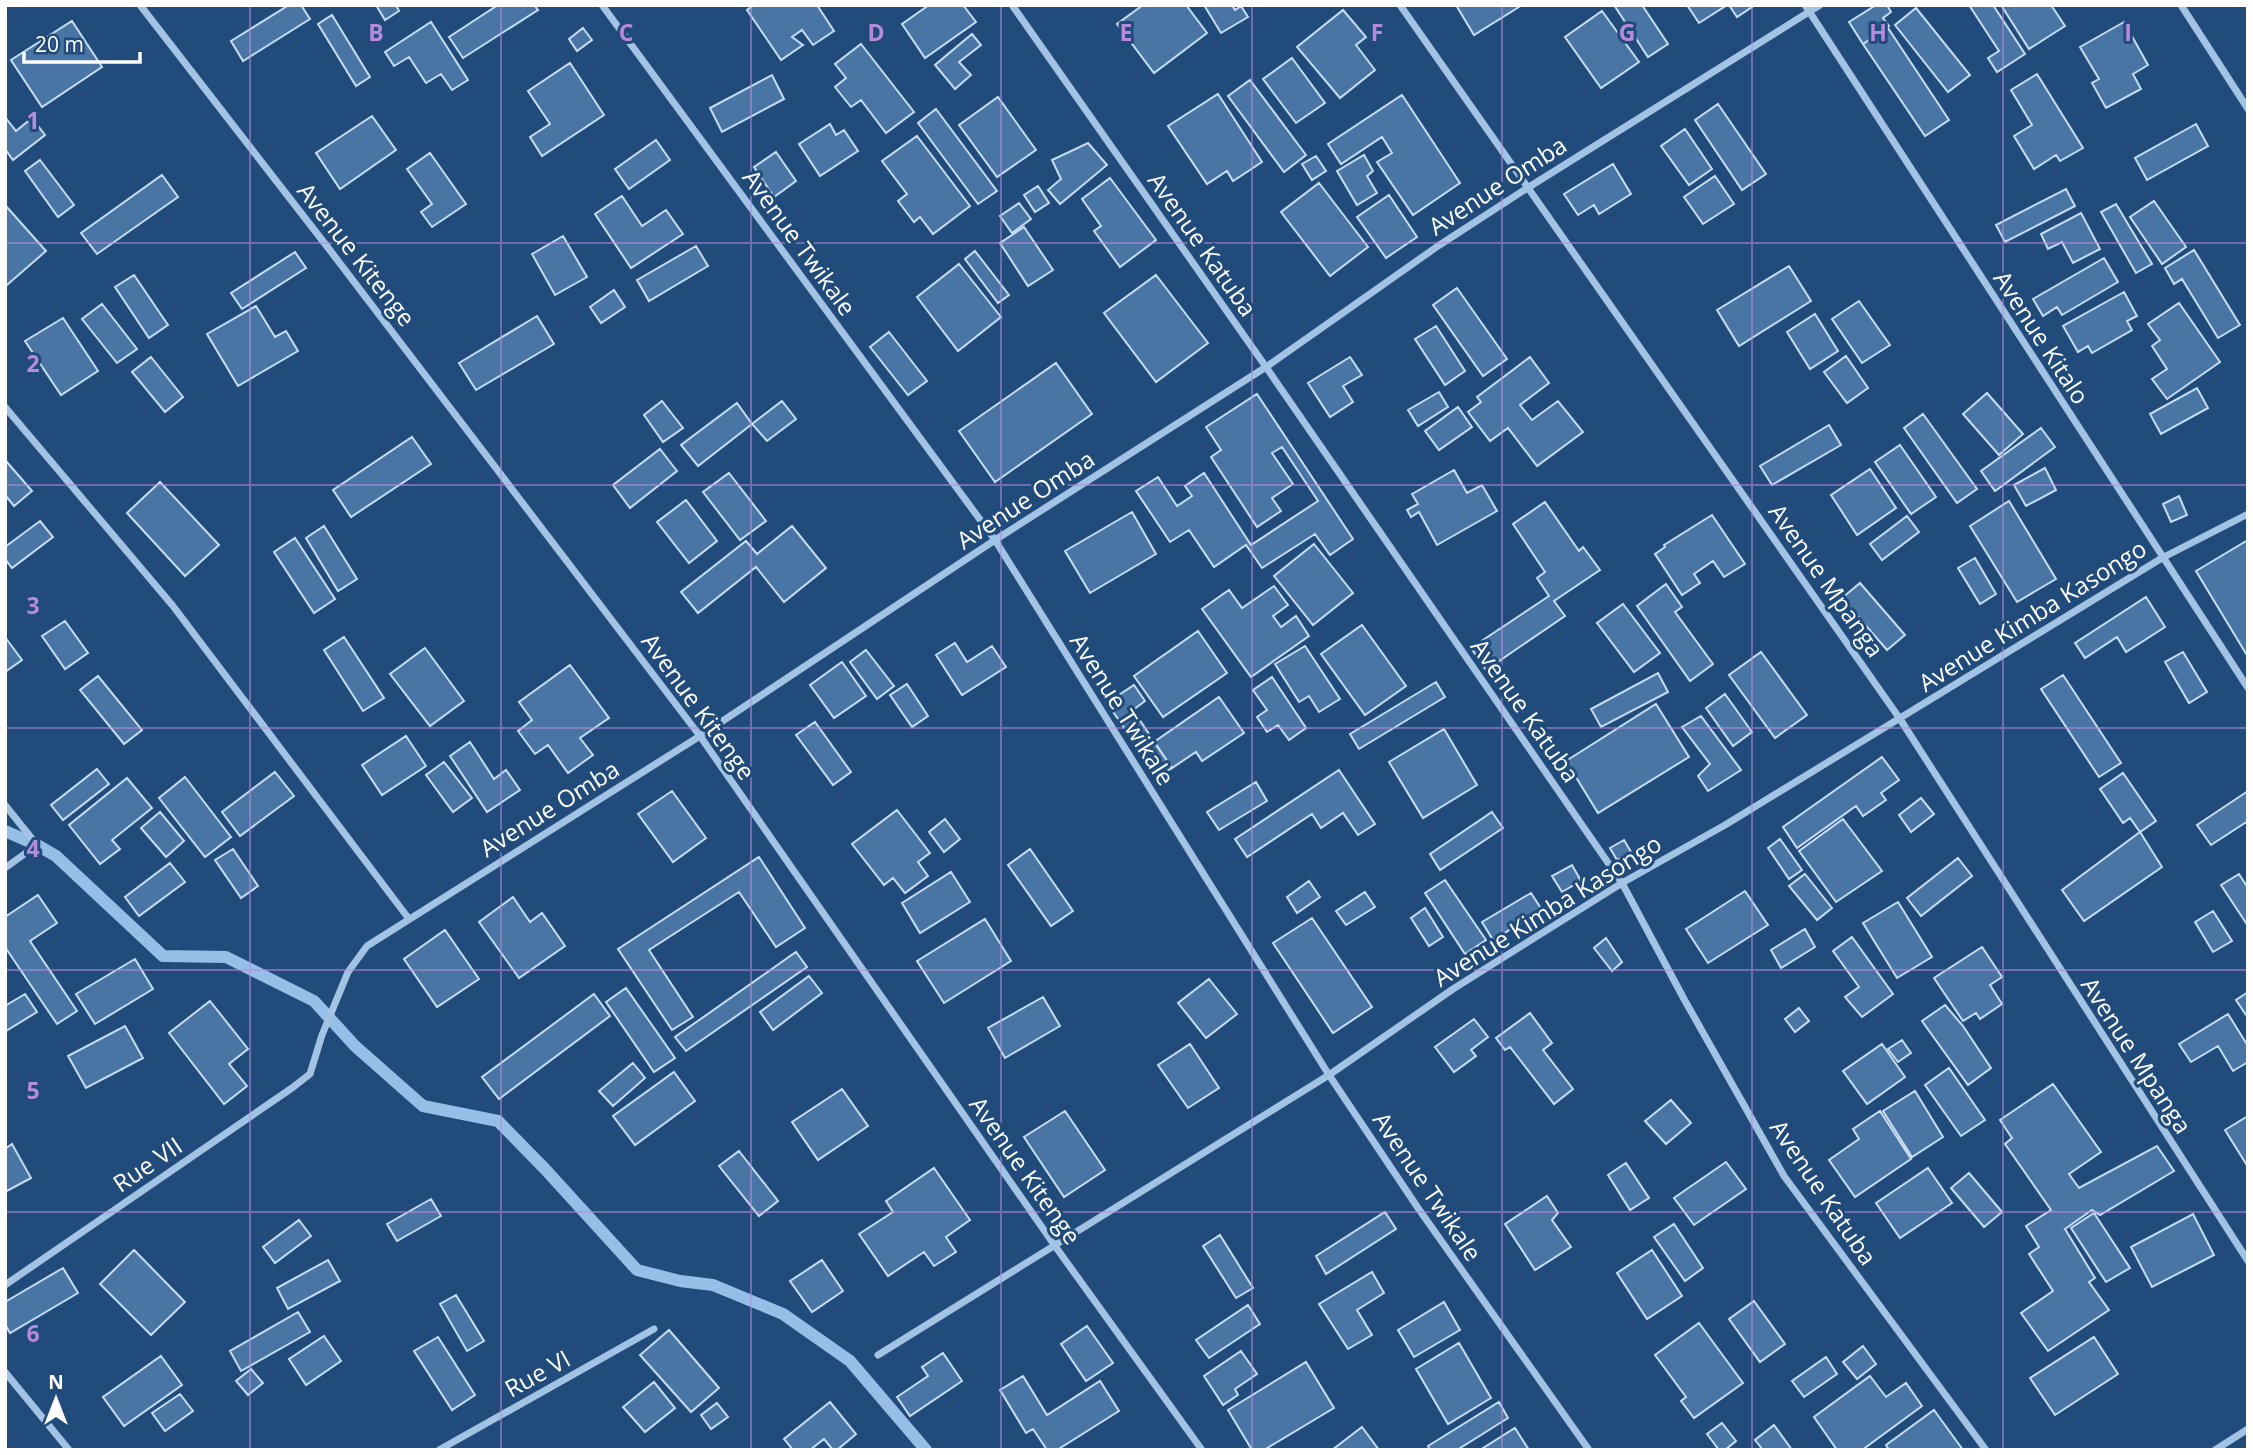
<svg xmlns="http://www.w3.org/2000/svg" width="2253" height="1455" viewBox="0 0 2253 1455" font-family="'Open Sans',sans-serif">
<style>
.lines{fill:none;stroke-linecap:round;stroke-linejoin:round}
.stream{stroke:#96bee7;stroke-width:12}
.building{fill:#4975a4;stroke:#c6dcf4;stroke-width:2}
.street{stroke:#a3c3e5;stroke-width:7}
.grid{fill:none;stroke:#b68bdc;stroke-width:2;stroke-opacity:0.55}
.labels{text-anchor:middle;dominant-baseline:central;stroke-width:6;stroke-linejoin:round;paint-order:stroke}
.street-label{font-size:24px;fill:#fff;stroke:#214b7a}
.grid-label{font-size:23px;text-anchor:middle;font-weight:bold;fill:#b68bdc;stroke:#214b7a;stroke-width:6;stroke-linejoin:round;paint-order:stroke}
</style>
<rect width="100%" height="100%" fill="#214b7a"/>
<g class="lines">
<!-- stream -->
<path class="stream" d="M5 831 37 845 56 856 163 956 226 957 314 1001 355 1046 423 1106 498 1121 545 1169 637 1270 680 1281 713 1285 783 1314 850 1361 926 1450"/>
</g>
<!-- building -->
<path class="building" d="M289 5H301L310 19 243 61 231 41Z
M376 5H396L399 11 385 20Z
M498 5H534L538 10 463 58 449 37Z
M754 5H817L834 31 813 45 802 30 792 37 803 45 781 60 747 10Z
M929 5H963L976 22 925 58 902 24Z
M1143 5H1186L1207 33 1154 73 1117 24Z
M1204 5H1232L1235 10 1241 6 1248 17 1221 33Z
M1456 5H1522L1474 35Z
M1614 5H1642L1668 44 1648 57Z
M1687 5H1722L1724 7 1699 23Z
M1729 5H1755L1737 17Z
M1876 5H1887L1891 12 1883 18 1889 26 1863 44 1849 22Z
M1969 5H1993L2025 54 1997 72 1988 58 1999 51Z
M2001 5H2051L2065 26 2029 49Z
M1916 8 1970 75 1948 92 1895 25Z
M1343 10 1366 37 1356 45 1375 70 1340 98 1297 47Z
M1602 11 1639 62 1601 88 1565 37Z
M332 15 370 77 356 86 318 24Z
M72 21 102 67 42 107 11 60Z
M431 22 468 80 452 90 441 74 426 83 409 57 394 66 385 52Z
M2124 22 2148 65 2133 74 2141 89 2106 108 2092 83 2099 79 2080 47Z
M583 28 592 40 577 51 569 39Z
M1888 28 1949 120 1925 136 1863 44Z
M972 34 981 45 959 62 971 75 955 89 935 65Z
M861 44 914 112 886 133 861 100 851 107 835 87 846 78 835 64Z
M1292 58 1325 103 1296 123 1263 79Z
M570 63 604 115 542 156 530 137 550 124 528 91Z
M2037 74 2083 148 2060 161 2056 155 2034 169 2014 136 2032 125 2011 90Z
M772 75 784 99 722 132 710 108Z
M1250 80 1306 155 1284 172 1228 96Z
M1218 94 1262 162 1233 181 1227 171 1207 184 1168 126Z
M1402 95 1460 183 1413 215 1377 162 1392 153 1382 137 1341 164 1328 144Z
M998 97 1036 150 997 177 959 125Z
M1718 104 1766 174 1742 190 1695 120Z
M936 109 997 191 978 204 918 123Z
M372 116 396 150 340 189 316 153Z
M5 117 16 131 32 118 45 135 13 160 5 149Z
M830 124 836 135 844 130 858 151 820 176 799 144Z
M2196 124 2208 146 2147 180 2135 158Z
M1685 129 1712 169 1689 185 1661 146Z
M917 136 970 206 933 234 920 217 914 222 898 201 907 194 882 161Z
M656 140 670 160 629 189 615 169Z
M1088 143 1107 165 1060 204 1048 190 1061 179 1052 160Z
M776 152 796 181 774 197 754 167Z
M430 153 466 204 432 227 421 212 432 204 407 169Z
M1364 155 1373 171 1367 176 1377 193 1357 205 1337 171Z
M1316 156 1326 171 1312 180 1302 164Z
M40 160 74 205 58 217 25 171Z
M1613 164 1631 194 1599 214 1594 205 1578 215 1564 194Z
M162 175 178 197 97 254 81 233Z
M1715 176 1734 204 1703 224 1684 197Z
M1110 178 1156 240 1120 267 1094 231 1101 226 1082 199Z
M1319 183 1368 247 1330 276 1281 212Z
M1038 186 1049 203 1035 212 1024 195Z
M2066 189 2075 206 2005 242 1996 225Z
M1389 195 1417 237 1386 258 1357 217Z
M622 196 642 226 666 210 683 234 631 268 595 214Z
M2154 201 2186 247 2162 264 2130 217Z
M1019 203 1031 219 1012 233 1000 216Z
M2116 204 2152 264 2136 273 2101 212Z
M5 205 46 251 7 285 5 283Z
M2081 213 2100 249 2073 263 2062 242 2048 249 2041 234Z
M1024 227 1053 270 1028 286 1000 243Z
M563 236 587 277 555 295 532 254Z
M696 246 708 266 649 301 637 280Z
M2194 250 2240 325 2218 338 2182 279 2174 284 2165 268Z
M975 251 1009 295 998 303 965 259Z
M295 252 306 268 242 309 231 293Z
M2104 258 2118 282 2062 315 2057 307 2043 316 2033 299Z
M959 264 1001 317 958 351 917 297Z
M1789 266 1811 301 1739 346 1717 310Z
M134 275 168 325 149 338 115 287Z
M1156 275 1208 343 1156 382 1104 313Z
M1457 288 1507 359 1483 376 1433 305Z
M614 290 625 307 601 323 590 307Z
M2124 292 2137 316 2127 321 2132 330 2092 353 2088 346 2078 352 2063 326Z
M1859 301 1890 345 1862 363 1832 319Z
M2179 303 2220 362 2167 399 2152 379 2167 369 2152 346 2160 340 2148 324Z
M102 304 137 349 117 363 82 319Z
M256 306 275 337 286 331 298 351 238 386 207 334Z
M1815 314 1838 351 1810 369 1787 332Z
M537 316 554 344 476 390 459 363Z
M63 318 98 371 61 395 25 341Z
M1436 326 1465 371 1445 385 1415 339Z
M889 332 927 381 908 395 870 347Z
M1846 356 1868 388 1847 403 1824 372Z
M151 357 183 397 165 412 132 372Z
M1350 357 1362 375 1343 386 1353 402 1330 417 1308 383Z
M1530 357 1549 383 1520 405 1532 420 1558 401 1583 432 1537 466 1508 428 1490 441 1468 412 1481 402 1477 397Z
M1056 363 1092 414 995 482 959 431Z
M2197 388 2208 408 2161 434 2150 414Z
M1439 392 1448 407 1418 426 1408 410Z
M1987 393 2023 434 1999 455 1963 414Z
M1257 394 1353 539 1330 555 1315 534 1262 568 1246 545 1214 567 1189 530 1170 542 1136 491 1158 477 1177 506 1192 496 1185 486 1204 473 1251 545 1318 501 1282 447 1272 453 1293 484 1272 498 1281 511 1257 527 1211 457 1221 450 1206 427Z
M662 401 683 428 663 442 644 415Z
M782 401 796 419 767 441 752 424Z
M737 403 752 424 698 466 681 445Z
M1458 407 1472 427 1439 450 1425 431Z
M1923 414 1977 489 1957 503 1904 428Z
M1829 425 1841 445 1772 485 1760 466Z
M2041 428 2055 447 1995 491 1981 471Z
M412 437 431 464 351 517 333 490Z
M1900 445 1936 497 1911 514 1875 462Z
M660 449 677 471 630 508 613 485Z
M6 461 32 491 14 506 5 495Z
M2045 468 2056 490 2026 506 2014 485Z
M1870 469 1896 508 1857 535 1831 495Z
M1454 470 1467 493 1482 485 1497 511 1437 545 1419 512 1411 517 1407 510 1418 504 1412 494Z
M729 473 766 521 740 540 703 492Z
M160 482 219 545 185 576 127 513Z
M2179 496 2187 515 2171 522 2163 504Z
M686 500 717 541 689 563 657 522Z
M2009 501 2056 579 2017 602 1970 526Z
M1545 502 1579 551 1583 547 1600 570 1554 601 1565 616 1486 670 1471 648 1549 596 1537 578 1545 572 1513 524Z
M1132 512 1156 554 1090 593 1065 551Z
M1712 515 1745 564 1724 577 1713 561 1694 574 1700 583 1682 595 1655 554 1665 547 1664 545Z
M1907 516 1919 532 1882 560 1870 544Z
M40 521 53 537 12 568 5 559V547Z
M324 526 357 579 338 591 306 538Z
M792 526 826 568 784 602 756 567 698 613 681 592 746 541 757 554Z
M295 538 335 599 314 613 274 552Z
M2248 540V657L2196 571Z
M1314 544 1353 593 1313 625 1274 576Z
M1975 558 1996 594 1980 604 1958 568Z
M1860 583 1905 635 1887 650 1842 598Z
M1666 584 1682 607 1675 612 1713 664 1690 681 1637 606Z
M1274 586 1288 605 1273 616 1281 627 1296 616 1309 636 1251 677 1202 609 1229 590 1242 608Z
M2146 597 2165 627 2126 652 2117 637 2085 658 2075 643Z
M1623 604 1660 653 1634 672 1597 623Z
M65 621 88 653 65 669 42 636Z
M1362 625 1406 686 1365 715 1321 654Z
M1198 631 1227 673 1163 717 1134 676Z
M5 637 22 660 5 672Z
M344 637 384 698 363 711 324 650Z
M955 643 967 662 992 646 1006 667 962 695 936 655Z
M1305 646 1340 699 1319 712 1309 696 1299 702 1275 664Z
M425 648 464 701 430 726 390 674Z
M866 650 894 686 877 699 850 662Z
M1761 652 1807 715 1775 738 1729 675Z
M2183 652 2207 692 2189 703 2165 662Z
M842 662 866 696 834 718 810 685Z
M570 665 609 718 580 738 593 755 568 773 548 745 535 754 518 731 532 720 519 702Z
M1658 673 1668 692 1601 727 1591 709Z
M2063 675 2121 763 2099 777 2041 689Z
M98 676 142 730 124 744 80 690Z
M1272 677 1306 728 1289 740 1278 725 1267 732 1257 717 1267 710 1253 690Z
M1436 682 1445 697 1359 749 1350 734Z
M907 684 928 716 912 727 890 695Z
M1134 685 1145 701 1133 710 1172 768 1158 777 1107 703Z
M1725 694 1752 732 1733 746 1706 708Z
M1219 697 1244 733 1202 761 1196 752 1172 768 1154 742Z
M1656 704 1689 757 1598 813 1566 761Z
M1701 716 1741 770 1708 791 1698 776 1710 764 1682 727Z
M815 722 851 772 833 785 796 735Z
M1444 729 1477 785 1423 818 1389 762Z
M406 736 426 766 382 795 362 765Z
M470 742 494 779 506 770 520 790 487 812 450 756Z
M1882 757 1899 780 1881 793 1886 800 1863 816 1856 806 1797 848 1783 827Z
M444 762 472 798 453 812 426 775Z
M97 769 109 784 63 820 51 805Z
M1339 770 1375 824 1358 835 1343 813 1321 828 1312 814 1247 857 1235 839Z
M275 772 294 796 240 836 222 812Z
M2123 773 2156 821 2140 832 2130 818 2123 823 2100 789Z
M185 777 231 837 205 857 159 798Z
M127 778 152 808 112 840 120 849 100 864 69 825Z
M1256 782 1267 801 1219 830 1207 812Z
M672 791 706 838 673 862 638 814Z
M2248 791V821L2211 845 2197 825Z
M1921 798 1934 814 1911 832 1899 815Z
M897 810 930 853 918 862 928 876 905 893 893 878 884 885 852 844Z
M160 812 184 841 166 857 141 828Z
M1492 812 1503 828 1440 870 1430 854Z
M945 819 960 839 944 852 929 832Z
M1843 819 1882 871 1836 902 1799 851Z
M2140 832 2162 867 2084 921 2062 890Z
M1780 839 1802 870 1789 879 1768 848Z
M1624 840 1631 852 1617 860 1610 848Z
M233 849 258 886 241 898 215 860Z
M1030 849 1073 911 1051 926 1008 865Z
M759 857 805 928 776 947 739 892 649 950 693 1017 672 1030 618 949Z
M1958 858 1972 876 1921 916 1907 898Z
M170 863 185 882 139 916 125 897Z
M1572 865 1581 881 1562 892 1552 876Z
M951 872 970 902 920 933 902 903Z
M1805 874 1832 908 1817 920 1789 886Z
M2239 874 2248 888V926L2221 885Z
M1445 880 1486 940 1465 954 1425 893Z
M1309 881 1320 897 1297 913 1287 897Z
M1745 891 1768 925 1708 963 1686 929Z
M1365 892 1375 907 1346 925 1336 911Z
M1531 893 1542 910 1493 940 1482 922Z
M38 895 57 923 30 941 77 1011 57 1024 5 947V917Z
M513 897 530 922 542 913 565 946 519 978 479 922Z
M1898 902 1932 957 1897 978 1863 923Z
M1425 908 1443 937 1429 946 1411 918Z
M2213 911 2232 941 2213 952 2195 922Z
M1312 918 1372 1007 1333 1033 1273 943Z
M985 919 1011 961 944 1003 917 961Z
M1805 929 1815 947 1781 968 1771 950Z
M445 930 479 979 437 1007 404 959Z
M1852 937 1893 994 1862 1017 1845 997 1859 987 1833 951Z
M1606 938 1622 962 1612 971 1594 948Z
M1982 947 2002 977 1990 985 2002 1004 1980 1019 1976 1013 1963 1021 1934 978Z
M796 952 807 967 686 1051 675 1037Z
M135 959 153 989 95 1024 76 994Z
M809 976 822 993 773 1030 760 1012Z
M1209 979 1237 1014 1206 1038 1178 1003Z
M626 988 675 1058 654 1072 606 1002Z
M2248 992V1014L2246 1015 2236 1000Z
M25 994 37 1012 6 1031 5 1006Z
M594 994 610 1016 499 1099 482 1077Z
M1043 997 1060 1026 1005 1058 988 1028Z
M210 1001 248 1049 229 1064 247 1086 224 1104 169 1033Z
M1945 1005 1963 1026 1991 1068 1968 1085 1922 1021Z
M1799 1008 1809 1021 1795 1032 1785 1019Z
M1530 1013 1552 1043 1543 1050 1573 1089 1554 1104 1510 1047 1505 1050 1496 1038Z
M2228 1014 2248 1046V1062L2233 1071 2218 1046 2191 1062 2179 1044Z
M1474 1019 1488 1037 1471 1050 1476 1056 1454 1072 1435 1047Z
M125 1026 143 1058 86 1088 68 1056Z
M1902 1040 1911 1053 1898 1062 1888 1049Z
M1190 1044 1219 1088 1188 1108 1158 1065Z
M1882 1044 1905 1077 1867 1104 1843 1071Z
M633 1063 645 1078 613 1106 599 1091Z
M1949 1068 1985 1120 1961 1136 1925 1085Z
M674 1072 695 1101 635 1145 613 1116Z
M2053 1084 2101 1152 2069 1174 2079 1188 2157 1146 2174 1171 2100 1215 2092 1210 2065 1229 2095 1278 2089 1282 2109 1310 2048 1351 2021 1313 2053 1291 2029 1254 2039 1247 2026 1226 2051 1210 2005 1144 2012 1138 2000 1120Z
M842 1089 868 1126 818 1160 792 1122Z
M1915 1091 1943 1137 1912 1157 1883 1111Z
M1671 1100 1691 1123 1666 1144 1645 1121Z
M1065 1111 1105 1170 1064 1197 1024 1137Z
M1880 1111 1911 1159 1855 1197 1829 1160 1859 1139 1853 1129Z
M2248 1116V1167L2225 1130Z
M12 1144 31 1178 5 1192V1149Z
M739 1151 778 1201 759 1216 719 1166Z
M1726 1162 1746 1189 1694 1225 1674 1198Z
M1626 1163 1649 1198 1630 1210 1608 1175Z
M934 1168 970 1220 946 1237 956 1252 934 1266 924 1252 888 1276 859 1234 893 1212 886 1201Z
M1928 1168 1952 1203 1900 1238 1876 1203Z
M1969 1173 2002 1212 1984 1227 1951 1188Z
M1547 1196 1558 1213 1552 1220 1571 1247 1535 1270 1505 1224Z
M431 1199 441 1216 397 1241 387 1224Z
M1385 1212 1396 1229 1326 1274 1316 1256Z
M2094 1213 2130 1268 2106 1282 2071 1228Z
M2193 1214 2214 1255 2152 1287 2131 1247Z
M299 1220 311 1236 275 1263 263 1247Z
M1674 1224 1703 1268 1685 1281 1654 1237Z
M1220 1235 1253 1288 1236 1298 1203 1246Z
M134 1250 185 1302 151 1335 100 1284Z
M1652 1250 1682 1296 1647 1319 1617 1273Z
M328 1260 340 1281 288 1309 277 1288Z
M822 1260 843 1291 812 1312 790 1281Z
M63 1268 78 1293 10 1333 5 1324V1302Z
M1372 1272 1384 1293 1357 1310 1372 1335 1348 1349 1319 1304Z
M456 1295 484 1341 467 1351 440 1304Z
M1754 1301 1785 1344 1760 1362 1729 1319Z
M1444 1302 1460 1330 1414 1357 1398 1330Z
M1248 1305 1260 1324 1209 1358 1196 1340Z
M298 1312 310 1332 241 1371 230 1351Z
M1699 1323 1743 1383 1694 1418 1681 1401 1686 1397 1655 1355Z
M1087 1326 1113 1363 1086 1381 1061 1344Z
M669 1330 719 1388 691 1412 640 1355Z
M324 1336 341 1361 306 1385 289 1359Z
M438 1337 475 1395 452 1410 414 1351Z
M2094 1337 2118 1374 2055 1415 2030 1378Z
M1459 1343 1491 1398 1448 1424 1416 1369Z
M1863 1346 1876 1364 1857 1379 1843 1362Z
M1241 1351 1257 1374 1235 1389 1238 1395 1223 1405 1204 1376Z
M943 1353 962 1381 910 1416 897 1397 928 1376 922 1367Z
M161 1356 182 1385 124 1426 103 1397Z
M1826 1357 1837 1374 1804 1397 1792 1381Z
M1306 1362 1334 1408 1264 1450H1252L1228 1410Z
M251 1369 263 1383 248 1395 236 1381Z
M1023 1376 1047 1415 1100 1381 1119 1411 1057 1450H1047L1033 1429 1026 1433 1000 1390Z
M1870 1376 1886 1397 1906 1383 1922 1406 1862 1450H1837L1814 1417Z
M654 1382 675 1408 645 1432 623 1407Z
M180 1394 193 1411 165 1431 152 1413Z
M830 1402 856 1434 837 1450H833L824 1439 810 1450H793L784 1439Z
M1499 1402 1508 1418 1457 1450H1430L1428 1446Z
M717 1403 728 1417 711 1429 701 1415Z
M1934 1410 1963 1450H1889L1886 1445Z
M1722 1423 1736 1441 1725 1450H1719L1707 1434Z
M1774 1425 1792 1450H1763L1755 1440Z
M1362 1427 1379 1450H1332Z
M1515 1428 1529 1450H1480Z"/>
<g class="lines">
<!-- street -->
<path class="street" d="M140 5 329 249 700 736 1055 1246 1202 1450
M602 5 995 540 1329 1075 1418 1208 1589 1450
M1012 5 1266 367 1622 883 1684 999 1784 1176 1986 1450
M1400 5 1900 719 2248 1261
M1805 5 2248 688
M2181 5 2248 109
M5 407 173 606 409 919
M5 805 37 845 5 868
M5 1285 292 1088 310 1074 322 1035 348 972 367 946 700 736 995 540 1266 367 1438 246 1529 187 1820 5
M878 1355 1329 1075 1453 989 1622 883 1725 825 2162 558 2248 514
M5 1372 69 1450
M439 1450 654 1329
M2215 1450 2248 1429"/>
</g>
<!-- grid -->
<path class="grid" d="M250 5V1450M501 5V1450M751 5V1450M1001 5V1450M1252 5V1450M1502 5V1450M1752 5V1450M2003 5V1450M5 243H2248M5 485H2248M5 728H2248M5 970H2248M5 1212H2248"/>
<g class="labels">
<!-- street labels -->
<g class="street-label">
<text transform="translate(1497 185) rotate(-33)">Avenue Omba</text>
<text transform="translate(800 242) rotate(54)">Avenue Twikale</text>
<text transform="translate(1203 244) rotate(55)">Avenue Katuba</text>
<text transform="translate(357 254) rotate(52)">Avenue Kitenge</text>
<text transform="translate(2042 337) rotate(57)">Avenue Kitalo</text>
<text transform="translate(1025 499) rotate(-33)">Avenue Omba</text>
<text transform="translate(1827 580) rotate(55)">Avenue Mpanga</text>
<text transform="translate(2032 615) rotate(-32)">Avenue Kimba Kasongo</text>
<text transform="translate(699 706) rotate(54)">Avenue Kitenge</text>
<text transform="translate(1123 709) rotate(58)">Avenue Twikale</text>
<text transform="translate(1526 710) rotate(55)">Avenue Katuba</text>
<text transform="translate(549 808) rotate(-32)">Avenue Omba</text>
<text transform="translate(1547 910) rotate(-32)">Avenue Kimba Kasongo</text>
<text transform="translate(2137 1055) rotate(57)">Avenue Mpanga</text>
<text transform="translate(147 1164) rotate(-34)">Rue VII</text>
<text transform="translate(1026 1170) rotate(55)">Avenue Kitenge</text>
<text transform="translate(1428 1186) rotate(56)">Avenue Twikale</text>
<text transform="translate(1824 1192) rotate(56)">Avenue Katuba</text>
<text transform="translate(537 1373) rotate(-29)">Rue VI</text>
</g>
</g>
<g class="grid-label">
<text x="376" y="41">B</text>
<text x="626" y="41">C</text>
<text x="876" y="41">D</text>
<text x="1126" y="41">E</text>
<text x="1377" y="41">F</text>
<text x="1627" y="41">G</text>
<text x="1878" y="41">H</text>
<text x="2128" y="41">I</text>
<text x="33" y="129">1</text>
<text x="33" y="372">2</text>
<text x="33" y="614">3</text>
<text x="33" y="857">4</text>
<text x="33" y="1099">5</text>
<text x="33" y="1342">6</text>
</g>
<!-- border -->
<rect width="2253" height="1455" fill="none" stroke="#ffffff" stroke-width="14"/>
<!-- north arrow -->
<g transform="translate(56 1399)" stroke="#214b7a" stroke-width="5" paint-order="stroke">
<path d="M0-5L12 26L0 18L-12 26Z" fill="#ffffff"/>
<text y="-10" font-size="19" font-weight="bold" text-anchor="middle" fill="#ffffff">N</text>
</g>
<!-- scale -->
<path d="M24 52v10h116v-10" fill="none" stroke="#ffffff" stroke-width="3.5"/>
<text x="35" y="52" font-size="21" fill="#ffffff" stroke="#214b7a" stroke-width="5" paint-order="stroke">20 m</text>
</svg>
